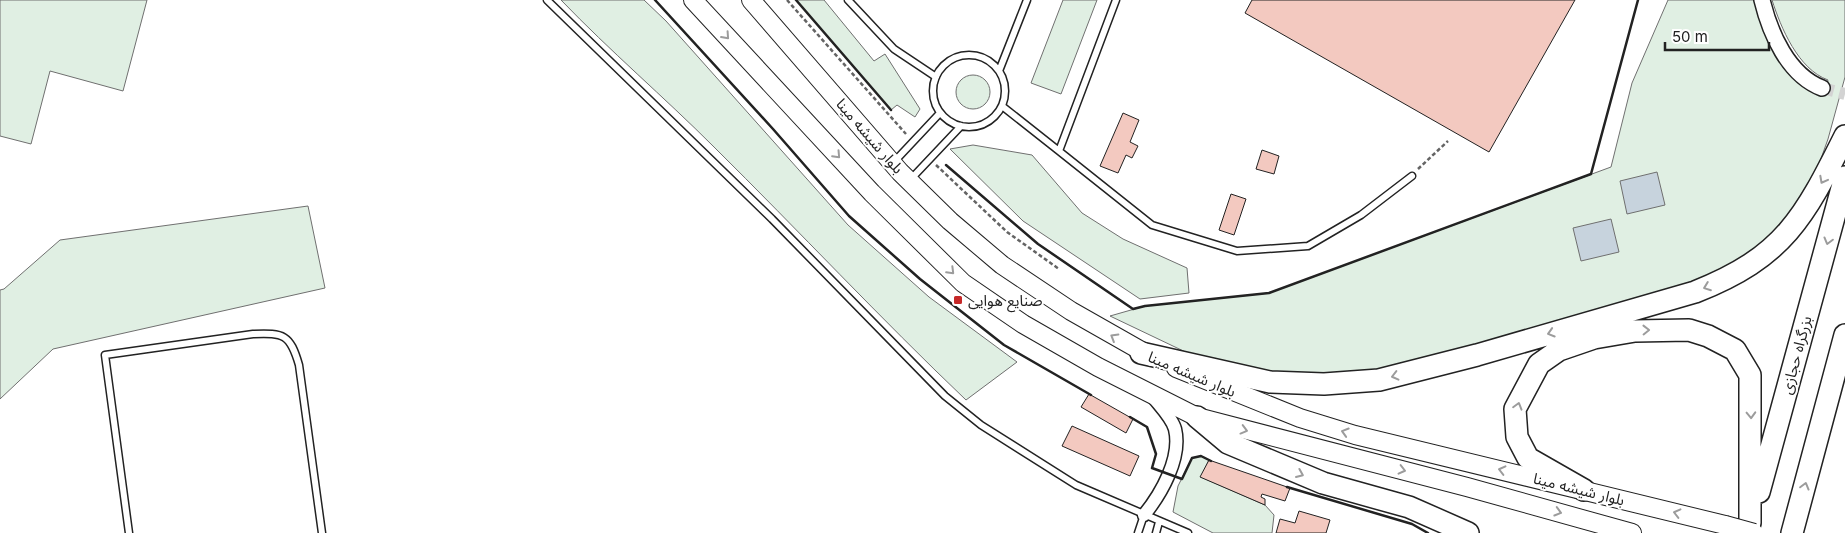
<svg xmlns="http://www.w3.org/2000/svg" width="1845" height="533" viewBox="0 0 1845 533" font-family="Inter,'Noto Sans Arabic',sans-serif">
<style>
.green{fill:#e0efe3;stroke:#6f6f6f}
.water{fill:#c7d3dd;stroke:#6f6f6f}
.building{fill:#f3c9c0;stroke:#222}
.lines{fill:none;stroke-linecap:round;stroke-linejoin:round}
.minor-tunnel{stroke:#d3d3d3;stroke-width:12;stroke-dasharray:12 6;stroke-linecap:butt}
.service-casing{stroke:#222;stroke-width:9}
.minor-casing{stroke:#222;stroke-width:15}
.tertiary-casing{stroke:#222;stroke-width:18}
.secondary-casing{stroke:#222;stroke-width:20}
.trunk-casing{stroke:#222;stroke-width:24}
.path{stroke:#646464;stroke-width:2.5;stroke-dasharray:4 2.5;stroke-linecap:butt}
.service{stroke:#fff;stroke-width:6}
.minor{stroke:#fff;stroke-width:12}
.tertiary{stroke:#fff;stroke-width:15}
.secondary{stroke:#fff;stroke-width:18}
.trunk{stroke:#fff;stroke-width:21}
.secondary-bridge-casing{stroke:#222;stroke-width:20;stroke-linecap:butt}
.secondary-bridge{stroke:#fff;stroke-width:18}
.wall{stroke:#222;stroke-width:2.5}
.oneway{stroke:#9c9c9c}
.poi-dot{fill:#c62828;stroke:#fff;stroke-width:2}
.labels{text-anchor:middle;dominant-baseline:central;stroke-width:4;stroke-linejoin:round;paint-order:stroke}
.street-label{font-size:15px;fill:#222;stroke:#fff}
.poi-label{font-size:15px;fill:#222;stroke:#fff;text-anchor:start}
</style>
<rect width="100%" height="100%" fill="#fff"/>
<!-- green -->
<path class="green" d="M0 0H147L123 91 50 71 31 144 0 136Z
M561 0H644L666 21 848 225 929 297 1017 362 966 400C880 318 799 231 714 147 664 97 610 51 561 0Z
M796 0H824L874 61 885 54 920 109 915 117 897 105 891 110Z
M1063 0H1097L1061 94 1031 83Z
M1668 0H1756L1790 72 1809 90 1824 93 1828 80C1798 69 1781 28 1772 0H1845V77L1828 139 1818 167 1790 213 1761 244 1745 256 1701 280 1628 303 1371 373 1293 378 1196 357 1110 316 1145 306 1269 293 1611 167 1632 83Z
M956 92a17 17 0 1 1 34 0a17 17 0 1 1-34 0Z
M973 145 1032 155 1082 213 1123 239 1187 268 1189 293 1140 299 1023 221 950 149Z
M308 206 325 288 53 349 0 399V290L4 289 60 240Z
M1201 456 1209 460 1201 477 1265 505 1274 515 1272 533H1213L1173 512 1178 486 1192 458Z"/>
<!-- water -->
<path class="water" d="M1657 172 1665 205 1627 214 1620 181Z
M1611 219 1619 252 1581 261 1573 228Z"/>
<!-- building -->
<path class="building" d="M1252 0H1575L1489 152 1245 13Z
M1123 113 1139 120 1130 142 1138 146 1132 158 1126 155 1118 173 1100 166Z
M1262 150 1279 156 1274 174 1256 169Z
M1231 194 1246 199 1234 235 1219 230Z
M1089 394 1133 419 1126 433 1081 407Z
M1072 426 1139 456 1130 476 1062 446Z
M1209 460 1290 488 1285 501 1262 494 1261 497 1265 499V505L1200 477Z
M1299 511 1330 520 1326 533H1276L1280 519 1295 523Z"/>
<g class="lines">
<!-- minor-tunnel -->
<path class="minor-tunnel" d="M1822 88 1845 94"/>
<defs>
<path id="service" d="M547 0 772 219 945 396 981 425 1076 485 1188 533
M848 0 894 49 936 77
M933 91a36 36 0 1 1 72 0a36 36 0 1 1-72 0Z
M999 71 1027 0
M1002 106 1059 151 1116 0
M1059 151 1152 225 1237 251 1308 246 1361 215 1412 176
M893 163 940 113
M910 180 961 126
M129 533 105 355 253 334C284 333 290 334 299 365L322 533
M1138 533 1144 515
M1156 533 1159 522"/>
<path id="minor" d="M1144 515C1161 494 1182 458 1175 429 1172 418 1160 406 1153 397"/>
<path id="tertiary" d="M1762 0C1770 33 1788 75 1822 88"/>
<path id="secondary" d="M693 0 872 193 963 283 1023 324 1098 367 1197 417 1467 487 1632 533
M751 0 900 172 950 221 1002 265 1071 311 1152 357
M1176 368 1300 418 1355 435 1725 525"/>
<path id="trunk" d="M1141 353 1270 382 1324 384 1379 380 1477 355 1695 292C1784 257 1804 218 1845 136
M1197 417 1228 443 1323 483 1409 507 1468 533
M1584 490 1528 458 1517 437 1515 409 1539 364 1559 350 1594 338 1635 331 1689 330 1708 336 1735 350 1750 375V523
M1759 492 1845 177
M1792 533 1845 335"/>
</defs>
<!-- service casing -->
<use href="#service" class="service-casing"/>
<!-- minor casing -->
<use href="#minor" class="minor-casing"/>
<!-- tertiary casing -->
<use href="#tertiary" class="tertiary-casing"/>
<!-- secondary casing -->
<use href="#secondary" class="secondary-casing"/>
<!-- trunk casing -->
<use href="#trunk" class="trunk-casing"/>
<!-- path -->
<path class="path" d="M787 0 906 134
M936 165 1007 232 1059 269
M1418 169 1448 141"/>
<!-- service -->
<use href="#service" class="service"/>
<!-- minor -->
<use href="#minor" class="minor"/>
<!-- tertiary -->
<use href="#tertiary" class="tertiary"/>
<!-- secondary -->
<use href="#secondary" class="secondary"/>
<!-- trunk -->
<use href="#trunk" class="trunk"/>
<defs>
<path id="secondary-bridge" d="M1725 525 1754 533"/>
</defs>
<!-- secondary-bridge casing -->
<use href="#secondary-bridge" class="secondary-bridge-casing"/>
<!-- secondary-bridge -->
<use href="#secondary-bridge" class="secondary-bridge"/>
<!-- wall -->
<path class="wall" d="M655 0 773 129 849 216 920 279 1004 345 1091 395
M796 0 891 110
M946 165 1038 244 1133 309 1145 306 1269 293 1591 174 1638 0
M1130 417 1147 427 1156 454 1152 468 1182 479 1192 458 1201 456 1211 461
M1287 487 1412 524 1428 533"/>
</g>
<!-- one-way arrows -->
<defs><path id="oneway-chevron" d="M-2-3.5L2.5 0L-2 3.5" fill="none" stroke-width="1.6" stroke-linecap="round" stroke-linejoin="round" transform="scale(1.25)"/></defs>
<g class="oneway">
<use href="#oneway-chevron" transform="translate(726 36) rotate(48)"/>
<use href="#oneway-chevron" transform="translate(837 155) rotate(47)"/>
<use href="#oneway-chevron" transform="translate(1823 180) rotate(118)"/>
<use href="#oneway-chevron" transform="translate(1828 241) rotate(105)"/>
<use href="#oneway-chevron" transform="translate(951 271) rotate(45)"/>
<use href="#oneway-chevron" transform="translate(1707 287) rotate(159)"/>
<use href="#oneway-chevron" transform="translate(1646 330) rotate(-1)"/>
<use href="#oneway-chevron" transform="translate(1551 333) rotate(163)"/>
<use href="#oneway-chevron" transform="translate(1114 337) rotate(-149)"/>
<use href="#oneway-chevron" transform="translate(1395 376) rotate(166)"/>
<use href="#oneway-chevron" transform="translate(1518 406) rotate(-74)"/>
<use href="#oneway-chevron" transform="translate(1751 415) rotate(88)"/>
<use href="#oneway-chevron" transform="translate(1244 430) rotate(15)"/>
<use href="#oneway-chevron" transform="translate(1345 432) rotate(-163)"/>
<use href="#oneway-chevron" transform="translate(1402 470) rotate(14)"/>
<use href="#oneway-chevron" transform="translate(1502 470) rotate(-166)"/>
<use href="#oneway-chevron" transform="translate(1300 474) rotate(23)"/>
<use href="#oneway-chevron" transform="translate(1805 486) rotate(-75)"/>
<use href="#oneway-chevron" transform="translate(1558 512) rotate(16)"/>
<use href="#oneway-chevron" transform="translate(1677 513) rotate(-166)"/>
</g>
<!-- markers -->
<rect class="poi-dot" x="953" y="295" width="10" height="10" rx="2.5"/>
<g class="labels">
<!-- street labels -->
<g class="street-label">
<text transform="translate(870 136) rotate(49)">بلوار شیشه مینا</text>
<text transform="translate(1796 355) rotate(-75)">بزرگراه حجازی</text>
<text transform="translate(1192 374) rotate(23)">بلوار شیشه مینا</text>
<text transform="translate(1579 489) rotate(14)">بلوار شیشه مینا</text>
</g>
<!-- poi labels -->
<g class="poi-label">
<text x="968" y="300">صنایع هوایی</text>
</g>
</g>
<!-- scale -->
<path d="M1665 42v8h104v-8" fill="none" stroke="#222222" stroke-width="2.5"/>
<text x="1672" y="42" font-size="15" fill="#222222" stroke="#ffffff" stroke-width="4" paint-order="stroke">50 m</text>
</svg>
